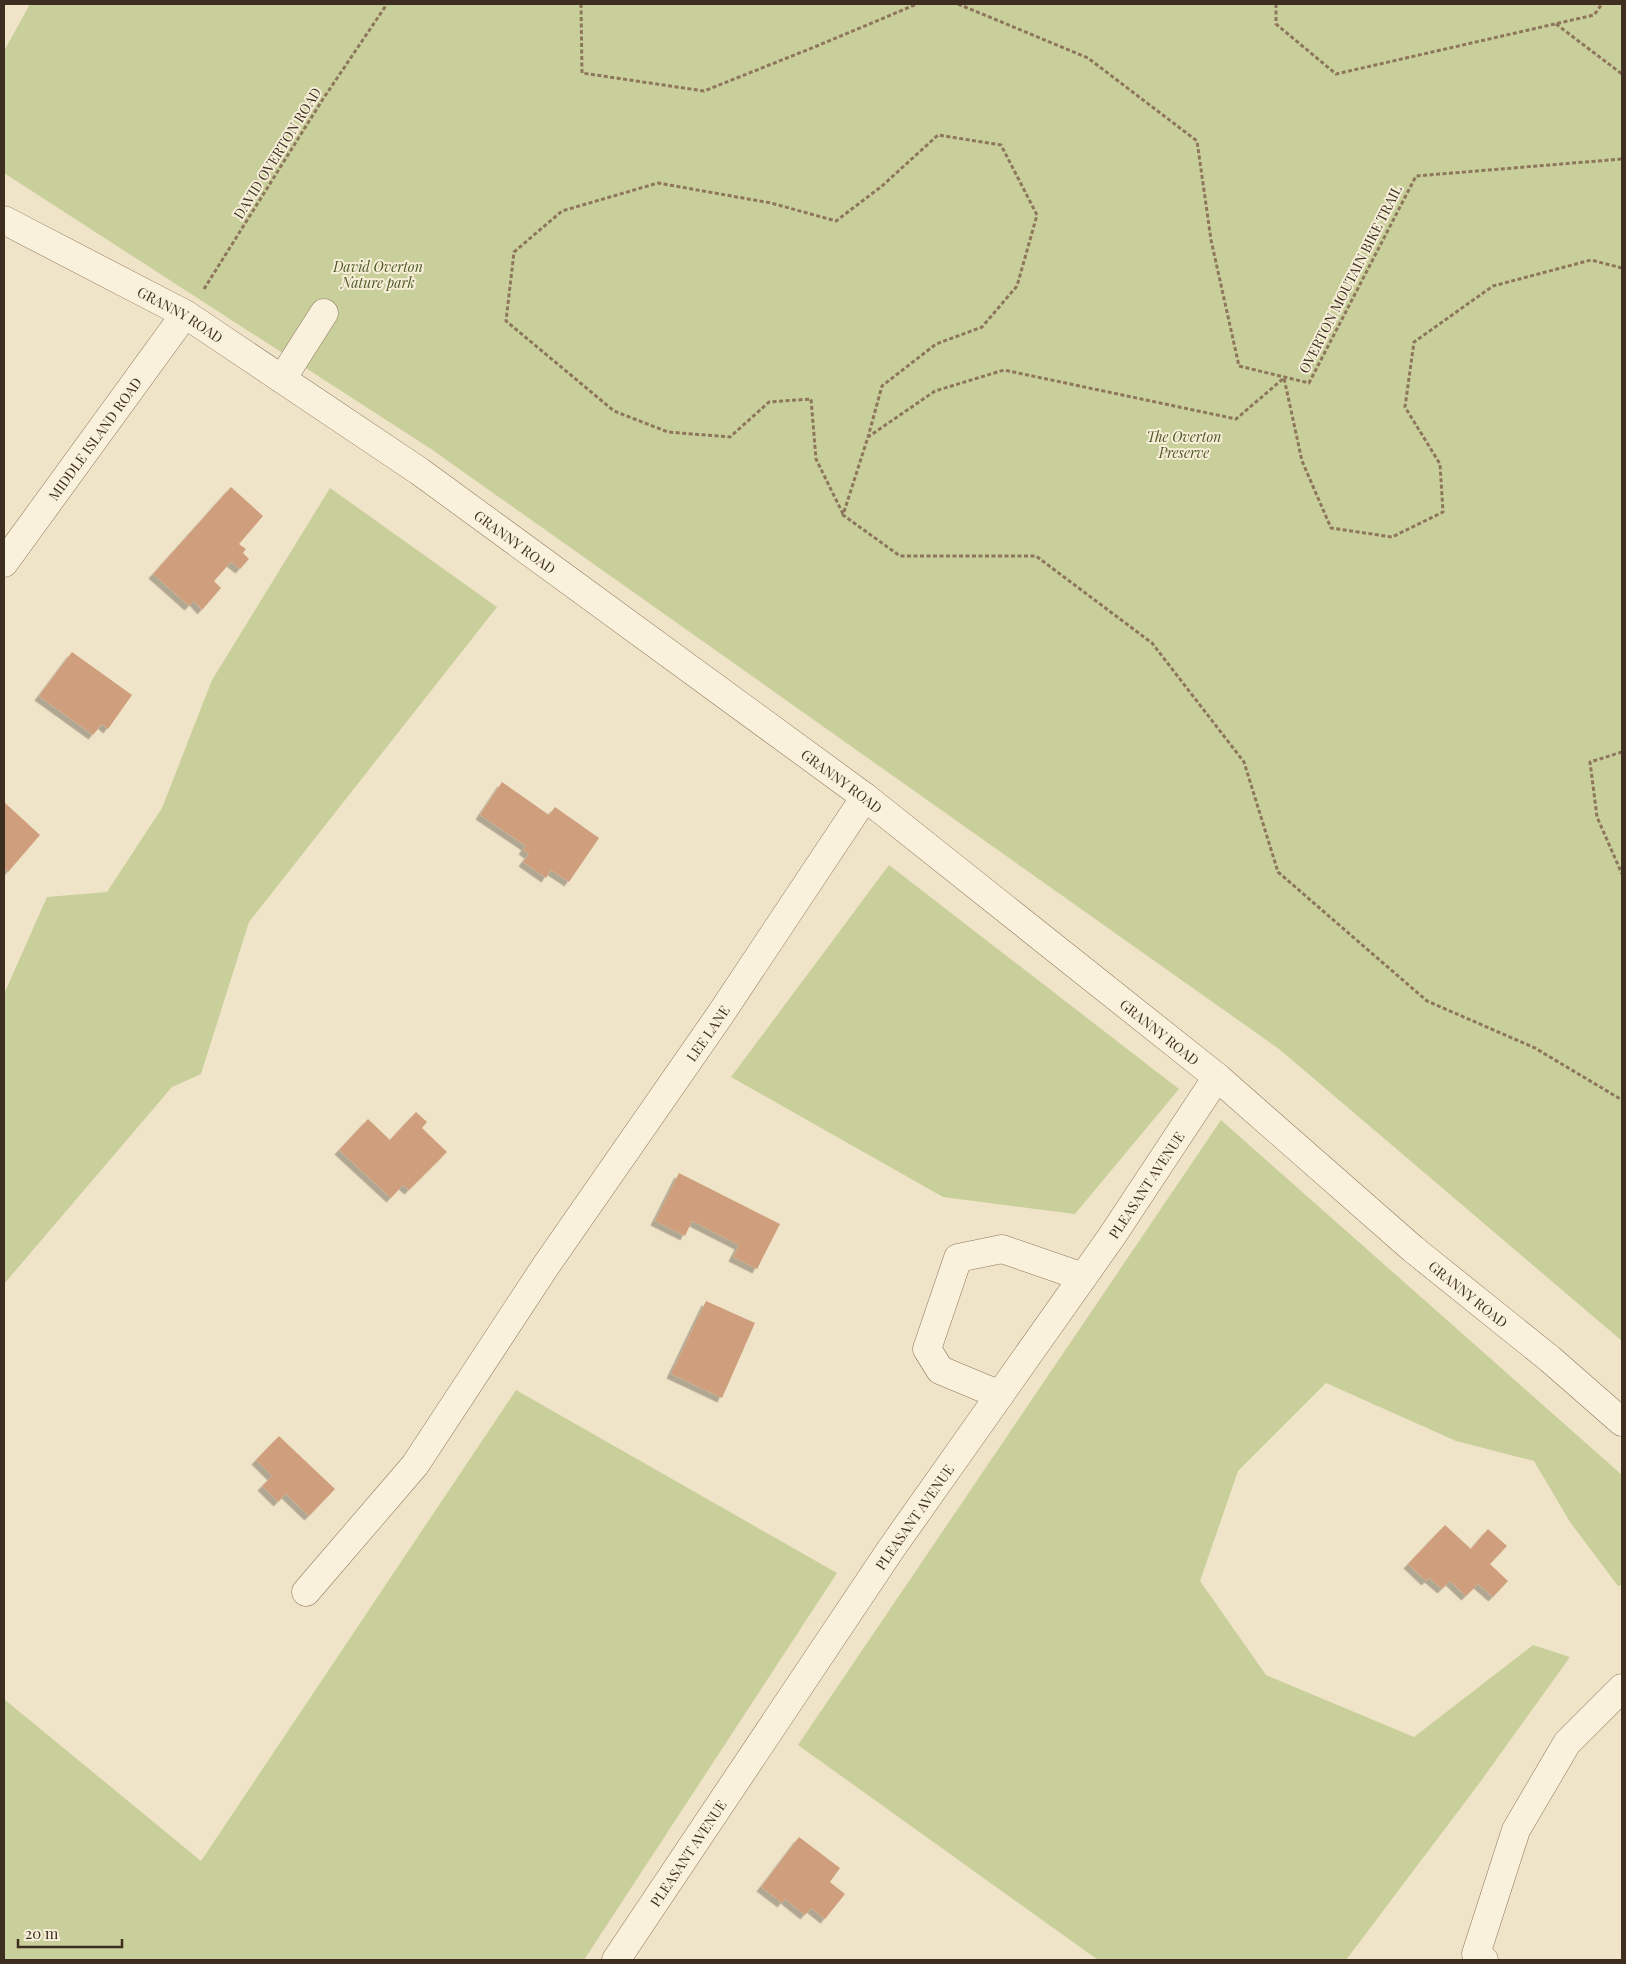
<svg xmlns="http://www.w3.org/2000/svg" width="1626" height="1964" viewBox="0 0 1626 1964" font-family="'Playfair Display',serif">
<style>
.green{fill:#c9cf9b}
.building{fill:#cf9f7d;filter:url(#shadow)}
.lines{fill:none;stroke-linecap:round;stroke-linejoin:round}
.minor-casing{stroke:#8d765c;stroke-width:29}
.path{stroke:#8d765c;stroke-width:3;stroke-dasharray:4 2.5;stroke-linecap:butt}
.minor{stroke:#faf1dc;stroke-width:28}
.labels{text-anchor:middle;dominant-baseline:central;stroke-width:4;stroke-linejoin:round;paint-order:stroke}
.street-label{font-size:14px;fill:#3d2e20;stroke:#f7eed8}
.park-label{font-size:14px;font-style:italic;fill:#4d5a26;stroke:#f7eed8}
</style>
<defs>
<filter id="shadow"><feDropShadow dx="-4.5" dy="4.5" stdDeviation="0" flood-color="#0004"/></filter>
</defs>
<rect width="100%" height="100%" fill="#f0e4c8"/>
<!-- green -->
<path class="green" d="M30 4H1622V1341L1279 1049 431 449 4 173V51Z
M330 488 497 607 249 922 201 1074 172 1087 4 1284V994L47 897 107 892 162 808 212 680Z
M889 865 1179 1089 1075 1214 943 1197 731 1077Z
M1221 1120 1622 1475V1585L1618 1586 1570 1522 1534 1461 1456 1441 1326 1383 1238 1471 1200 1581 1266 1675 1414 1737 1533 1645 1570 1657 1478 1785 1346 1960H1098L798 1745Z
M516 1390 837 1573 584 1960H4V1699L201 1861Z"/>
<!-- building -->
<path class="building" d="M231 487 263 516 239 544 246 549 243 553 249 559 240 569 231 562 214 581 221 588 202 610 194 601 189 606 153 574Z
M72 652 132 695 108 729 102 724 93 735 39 696Z
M502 782 549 815 555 807 599 838 569 882 551 870 546 878 523 862 529 854 523 850 526 846 480 815Z
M4 802 40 835 8 872 4 868Z
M416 1112 427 1122 422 1128 447 1152 409 1190 403 1185 391 1198 339 1150 368 1119 390 1140Z
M679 1173 780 1224 757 1269 733 1257 739 1245 692 1221 685 1236 655 1221Z
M706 1301 755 1323 722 1398 671 1374Z
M279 1436 335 1489 309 1516 286 1494 278 1502 262 1486 272 1476 256 1460Z
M1445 1525 1471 1549 1488 1529 1507 1546 1490 1564 1508 1581 1493 1597 1478 1584 1466 1596 1450 1581 1442 1589 1429 1578 1426 1581 1408 1564Z
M799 1837 840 1868 830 1882 845 1894 825 1919 811 1908 805 1915 785 1899 782 1903 761 1887Z"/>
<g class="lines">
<defs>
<g id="minor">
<path id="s1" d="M4 220 185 314 419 471 865 797 1217 1077 1413 1249 1550 1359 1622 1422"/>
<path d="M282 379 324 313"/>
<path id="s2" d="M4 563 185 314"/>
<path d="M1000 1395 940 1370 927 1349 958 1258 1002 1249 1083 1277"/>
<path id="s3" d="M306 1592 415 1465 545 1267 720 1015 865 797"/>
<path id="s4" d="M616 1960 891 1549 1112 1236 1217 1077"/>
<path d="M1484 1960 1476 1954 1516 1830 1567 1743 1622 1688"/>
</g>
</defs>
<!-- minor casing -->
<use href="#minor" class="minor-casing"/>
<!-- path -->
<path class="path" d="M581 4 582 73 704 91 817 46 917 4
M958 4 1088 58 1197 141 1211 240 1239 366 1309 383 1416 176 1622 159
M1276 4V24L1336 74 1594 15 1602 4
M1556 24 1622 74
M1622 268 1591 260 1493 286 1414 342 1405 407 1440 464 1443 512 1392 537 1331 528 1302 461 1284 378 1236 419 1004 370 935 391 868 437 843 515 900 556H1036L1152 643 1244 762 1278 872 1427 1001 1535 1048 1622 1100
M204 289 323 99 387 4
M843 514 816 459 811 399 769 402 730 437 668 432 614 411 506 321 514 252 562 211 658 183 771 203 836 221 882 186 938 135 1001 145 1037 215 1017 286 982 327 936 344 882 386 868 437
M1622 752 1590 762 1597 817 1622 874"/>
<!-- minor -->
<use href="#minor" class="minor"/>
</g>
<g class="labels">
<!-- street labels -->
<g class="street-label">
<text transform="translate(277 153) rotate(-58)">DAVID OVERTON ROAD</text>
<text transform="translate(1350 279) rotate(-63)">OVERTON MOUTAIN BIKE TRAIL</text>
<text stroke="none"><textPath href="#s1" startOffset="200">GRANNY ROAD</textPath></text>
<text stroke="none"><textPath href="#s2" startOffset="154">MIDDLE ISLAND ROAD</textPath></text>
<text stroke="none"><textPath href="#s1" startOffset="605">GRANNY ROAD</textPath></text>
<text stroke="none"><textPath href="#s1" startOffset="1010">GRANNY ROAD</textPath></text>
<text stroke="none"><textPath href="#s1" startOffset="1415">GRANNY ROAD</textPath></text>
<text stroke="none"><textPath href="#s3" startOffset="689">LEE LANE</textPath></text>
<text stroke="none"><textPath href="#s4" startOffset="939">PLEASANT AVENUE</textPath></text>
<text stroke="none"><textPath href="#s1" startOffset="1820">GRANNY ROAD</textPath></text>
<text stroke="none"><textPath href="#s4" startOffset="534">PLEASANT AVENUE</textPath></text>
<text stroke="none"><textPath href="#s4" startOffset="129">PLEASANT AVENUE</textPath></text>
</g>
<!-- park labels -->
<g class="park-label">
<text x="378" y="266">David Overton<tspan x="378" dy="16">Nature park</tspan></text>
<text x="1184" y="436">The Overton<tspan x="1184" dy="16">Preserve</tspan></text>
</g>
</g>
<!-- border -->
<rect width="1626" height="1964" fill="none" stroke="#3d2e20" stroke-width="10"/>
<!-- scale -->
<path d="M18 1939v8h104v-8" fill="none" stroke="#3d2e20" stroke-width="2.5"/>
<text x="25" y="1939" font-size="15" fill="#3d2e20" stroke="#f7eed8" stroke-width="4" paint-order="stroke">20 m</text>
</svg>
